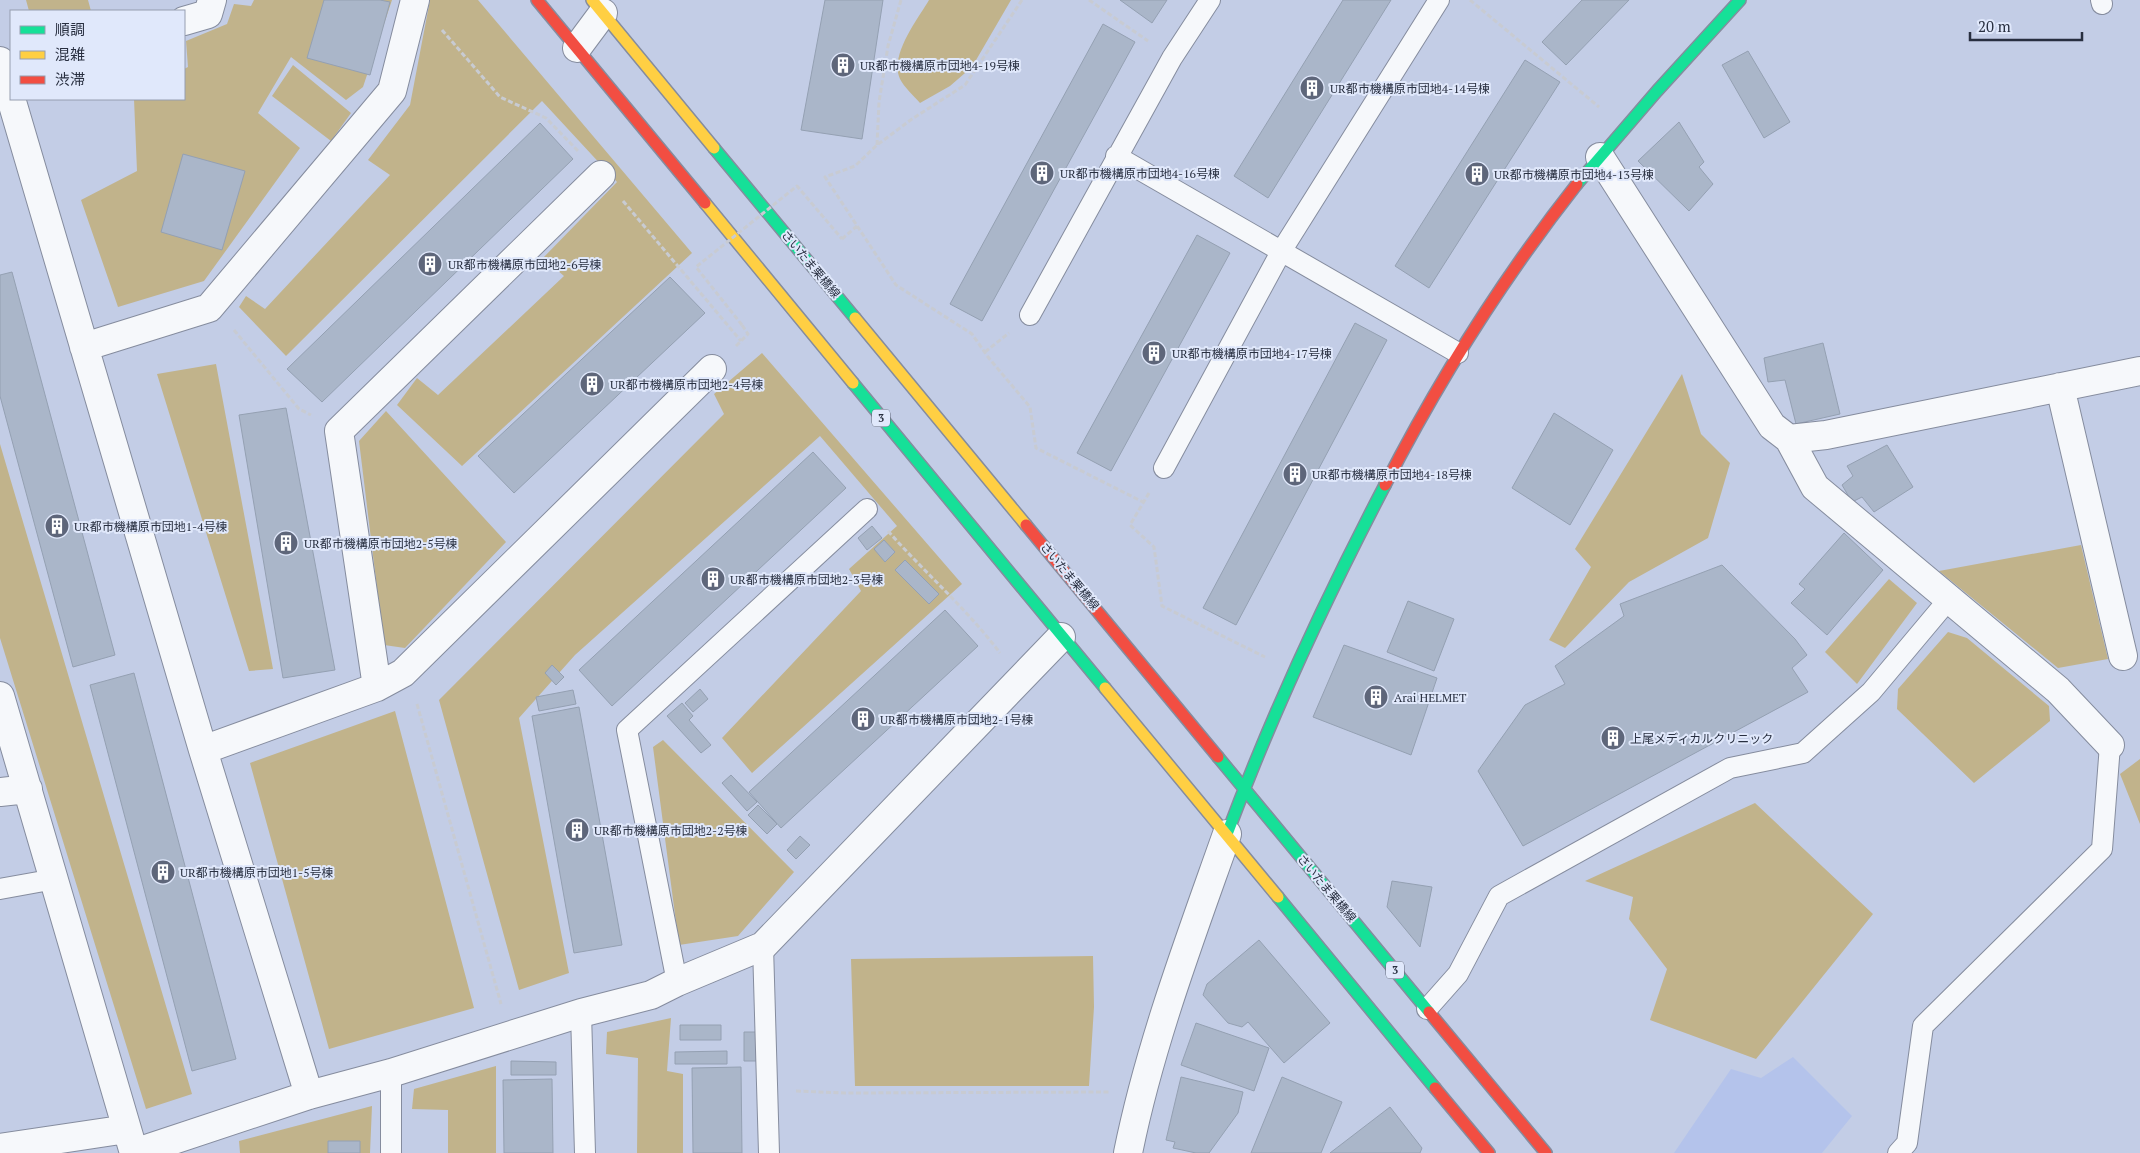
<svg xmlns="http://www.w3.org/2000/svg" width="2140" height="1153" viewBox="0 0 2140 1153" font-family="'PT Serif','Noto Sans JP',serif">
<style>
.built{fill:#b4c3eb}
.green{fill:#c1b38b}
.building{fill:#aab6c9;stroke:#94a0b2}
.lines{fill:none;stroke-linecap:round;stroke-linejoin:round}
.lane-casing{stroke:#858c9e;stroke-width:22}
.street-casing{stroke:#858c9e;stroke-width:30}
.fast-casing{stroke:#858c9e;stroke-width:14}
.slow-casing{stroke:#858c9e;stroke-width:14}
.jam-casing{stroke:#858c9e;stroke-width:14}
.path{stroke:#c8cbd2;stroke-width:3;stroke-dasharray:5 2.5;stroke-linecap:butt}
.lane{stroke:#f6f8fb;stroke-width:20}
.street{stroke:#f6f8fb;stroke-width:28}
.fast{stroke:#16e098;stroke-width:11}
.slow{stroke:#ffcf43;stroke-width:11}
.jam{stroke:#f24e42;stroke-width:11}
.path-bridge{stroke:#c8cbd2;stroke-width:3;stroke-dasharray:5 2.5;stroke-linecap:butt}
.labels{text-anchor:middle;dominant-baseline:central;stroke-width:4;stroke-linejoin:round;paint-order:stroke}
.shield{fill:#e0e8fb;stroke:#5f6678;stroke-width:1}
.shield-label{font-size:11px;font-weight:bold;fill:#282f40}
.poi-label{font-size:12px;fill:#282f40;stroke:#e0e8fb;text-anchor:start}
.street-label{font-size:12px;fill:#282f40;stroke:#e0e8fb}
</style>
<rect width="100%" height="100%" fill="#c3cde6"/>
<!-- built -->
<path class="built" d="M1793 1057 1852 1116 1822 1153H1674L1731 1069 1761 1078Z"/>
<!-- green -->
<path class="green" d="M26 0H88L91 11H29Z
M254 0H392L363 87 346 100 291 57 258 113 300 148 204 281 118 307 81 200 137 171 134 99H184V69L188 67 186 41 227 24 234 4 251 6Z
M430 0H478L692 253 462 466 397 405 417 378 438 395 564 276 543 258 617 182 542 101 286 356 239 307 246 296 265 309 390 175 368 160 410 105Z
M929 0H1011L972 67 950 86 920 103C914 96 904 87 900 79 889 55 918 19 929 0Z
M293 65 351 113 331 141 272 96Z
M762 353 962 584 752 773 722 738 861 591 849 569 897 526 820 436 575 655 519 718 569 973 519 990 439 700 724 414 714 394Z
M216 364 273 669 249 671 157 374Z
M1682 374 1701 434 1730 463 1708 538 1629 582 1565 648 1549 640 1591 567 1575 549Z
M386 411 506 542 405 648 384 645 359 441Z
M0 444 192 1094 146 1109 0 638Z
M2081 545 2108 659 2058 668 1939 571Z
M1889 579 1917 603 1857 684 1825 652Z
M1948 632 1967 638 2049 706 2050 721 1974 783 1897 709 1898 689Z
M395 711 474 1008 329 1049 250 763Z
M663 740 794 872 738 936 679 945 653 747Z
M2140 759V824L2120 774Z
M1755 803 1873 914 1756 1059 1650 1020 1667 969 1629 919 1633 897 1585 881Z
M1093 956 1094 1007 1089 1086H855L851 959Z
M671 1018 667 1071 683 1074V1153H637L638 1058 606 1054 607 1032Z
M496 1066V1153H448V1110L412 1109 414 1089Z
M372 1106 370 1153H240L239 1141Z"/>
<!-- building -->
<path class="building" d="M324 0H380L390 2 370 75 307 58Z
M825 0H883L862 139 801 130Z
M1120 0H1167L1152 23Z
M1343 0H1391L1268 198 1234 176Z
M1582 0H1629L1566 65 1542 42Z
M1103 24 1135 42 982 321 950 304Z
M1748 51 1790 122 1764 138 1722 65Z
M1525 60 1560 82 1429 288 1395 266Z
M1679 122 1704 162 1699 167 1713 184 1689 211 1638 161Z
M540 123 573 159 322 402 287 369Z
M183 154 245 171 222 250 161 232Z
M1197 235 1230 253 1111 471 1077 453Z
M12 272 115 655 73 667 0 396V275Z
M670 277 705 313 514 493 478 456Z
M1355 323 1387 340 1236 625 1203 608Z
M1823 343 1840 414 1796 424 1785 380 1768 382 1764 358Z
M286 408 335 670 283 678 239 415Z
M1554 413 1613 450 1570 525 1512 488Z
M1887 445 1913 487 1874 512 1862 497 1852 502 1842 485 1853 476 1847 466Z
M813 452 846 488 612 706 579 670Z
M872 526 882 538 867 550 858 538Z
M1844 533 1883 570 1827 635 1791 603 1805 589 1799 584Z
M884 540 895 552 885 562 874 549Z
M905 560 939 594 929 604 895 570Z
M1722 565 1795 639 1807 655 1792 668 1808 692 1523 846 1478 771 1525 705 1565 684 1555 666 1624 616 1620 604Z
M1408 601 1454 619 1434 671 1387 652Z
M945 610 978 646 781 828 749 792Z
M1344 645 1437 678 1411 755 1313 717Z
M552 665 564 677 556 685 545 673Z
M134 673 236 1059 192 1071 90 685Z
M700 689 708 699 693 712 685 703Z
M573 690 576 704 539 711 536 697Z
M682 703 693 716 689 720 711 745 701 753 667 716Z
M579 707 622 945 574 953 532 716Z
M731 775 757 802 747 811 722 783Z
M758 805 777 824 767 834 748 815Z
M800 836 810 845 796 859 787 850Z
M1392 881 1432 887 1420 947 1387 907Z
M1259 940 1330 1023 1284 1063 1248 1022 1242 1027 1228 1023 1203 995 1207 984Z
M1196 1023 1269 1048 1254 1091 1181 1065Z
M680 1025H721V1040H680Z
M744 1032H757V1061H744Z
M727 1051V1064H675V1052Z
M511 1061 556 1062V1075H511Z
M741 1067 742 1153H693L692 1068Z
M1181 1077 1243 1092 1238 1113 1209 1153H1196L1173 1148 1175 1142 1166 1140Z
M1282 1077 1342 1102 1321 1153H1251Z
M552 1079 553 1153H504L503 1080Z
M1390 1107 1422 1148 1420 1153H1330Z
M328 1141H360V1153H328Z"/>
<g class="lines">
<defs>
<path id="lane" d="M2101 0 2102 4
M1116 156 1458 353
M1030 315 1172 58 1210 0
M1164 468 1282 250 1439 0
M0 889 55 879
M763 946 769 1153
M677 982 627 730 867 509
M1427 1009 1458 974 1499 896 1730 768 1803 753 1871 692 1949 599
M581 1013 585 1153
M391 1073V1153
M1898 1153 1907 1143 1923 1026 2102 849 2110 745"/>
<path id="street" d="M184 21 208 14 212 0
M577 48 603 13
M0 61 203 750 309 1095
M1600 157 1772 426 1789 439 1826 435 2140 371
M84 347 209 308 392 91 415 0
M2060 387 2123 656
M1789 439 1815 487 2058 690 2110 745
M377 687 339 431 601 175
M0 696 134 1153
M203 750 377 687 403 673 712 369
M0 792 28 789
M0 1148 127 1129
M134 1153 309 1095 391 1073 581 1013 651 995 677 982 763 946 1061 637
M1128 1153C1150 1044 1190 939 1227 834"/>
<path id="fast" d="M714 148 855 318
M1577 184 1657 91 1740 0
M853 383 1105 688
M1218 757 1429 1012
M1227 834C1272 714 1326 598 1385 485
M1278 897 1435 1088"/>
<path id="slow" d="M592 0 714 148
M705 203 853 383
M855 318 1026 525
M1105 688 1278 897"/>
<path id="jam" d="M537 0 705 203
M1385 485C1440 378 1503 278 1577 184
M1026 525 1218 757
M1429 1012 1546 1153
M1435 1088 1489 1153"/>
</defs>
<!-- lane casing -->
<use href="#lane" class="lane-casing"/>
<!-- street casing -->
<use href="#street" class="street-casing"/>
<!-- fast casing -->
<use href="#fast" class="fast-casing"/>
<!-- slow casing -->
<use href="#slow" class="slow-casing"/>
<!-- jam casing -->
<use href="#jam" class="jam-casing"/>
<!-- path -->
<path class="path" d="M1022 0 965 85 912 119 877 145 855 166 825 177 896 285 972 334 988 357 1030 407 1036 448 1143 502
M1089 0 1148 41
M1470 0 1599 107
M442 30 500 97 546 118 579 152
M877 145 879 102 888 46 901 0
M623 201 741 341
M842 239 857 226
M234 330 299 409 311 415
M736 346 748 334 742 325
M985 352 1009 333
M1149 493 1130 525 1154 547 1162 606 1265 657
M888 531C925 573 967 609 1000 653
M417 704 501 1004
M796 1091 844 1093 1109 1092"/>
<!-- lane -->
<use href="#lane" class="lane"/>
<!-- street -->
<use href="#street" class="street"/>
<!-- fast -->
<use href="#fast" class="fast"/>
<!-- slow -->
<use href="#slow" class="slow"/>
<!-- jam -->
<use href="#jam" class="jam"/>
<!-- path-bridge -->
<path class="path-bridge" d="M742 325 696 267 797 186 842 239"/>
</g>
<!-- icons -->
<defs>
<symbol id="building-disc" viewBox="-11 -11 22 22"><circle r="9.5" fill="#5e667a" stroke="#e0e8fb"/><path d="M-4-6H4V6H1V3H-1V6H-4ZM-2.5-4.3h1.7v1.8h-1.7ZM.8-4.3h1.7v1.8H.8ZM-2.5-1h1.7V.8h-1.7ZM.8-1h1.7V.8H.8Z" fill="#fff"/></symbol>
</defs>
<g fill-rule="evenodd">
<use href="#building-disc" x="829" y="51" width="28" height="28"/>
<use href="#building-disc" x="1298" y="74" width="28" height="28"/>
<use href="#building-disc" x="1028" y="159" width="28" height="28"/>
<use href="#building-disc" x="1463" y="160" width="28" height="28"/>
<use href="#building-disc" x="416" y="250" width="28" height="28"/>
<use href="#building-disc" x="1140" y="339" width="28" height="28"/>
<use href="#building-disc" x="578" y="370" width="28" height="28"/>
<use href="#building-disc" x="1281" y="460" width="28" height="28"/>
<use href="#building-disc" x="43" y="512" width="28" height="28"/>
<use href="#building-disc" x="272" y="529" width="28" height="28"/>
<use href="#building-disc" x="699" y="565" width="28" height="28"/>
<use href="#building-disc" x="1362" y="683" width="28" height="28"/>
<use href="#building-disc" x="849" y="705" width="28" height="28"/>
<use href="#building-disc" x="1599" y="724" width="28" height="28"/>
<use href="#building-disc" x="563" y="816" width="28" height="28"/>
<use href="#building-disc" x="149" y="858" width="28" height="28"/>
</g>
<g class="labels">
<!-- shield labels -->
<g class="shield">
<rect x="872" y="409.5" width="18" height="17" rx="4"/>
<rect x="1386" y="961.5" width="18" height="17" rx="4"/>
</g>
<g class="shield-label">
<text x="881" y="418">3</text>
<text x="1395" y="970">3</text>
</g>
<!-- poi labels -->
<g class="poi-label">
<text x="860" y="65">UR都市機構原市団地4-19号棟</text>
<text x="1330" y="88">UR都市機構原市団地4-14号棟</text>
<text x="1060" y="173">UR都市機構原市団地4-16号棟</text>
<text x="1494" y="174">UR都市機構原市団地4-13号棟</text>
<text x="448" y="264">UR都市機構原市団地2-6号棟</text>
<text x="1172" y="353">UR都市機構原市団地4-17号棟</text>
<text x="610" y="384">UR都市機構原市団地2-4号棟</text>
<text x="1312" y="474">UR都市機構原市団地4-18号棟</text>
<text x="74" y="526">UR都市機構原市団地1-4号棟</text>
<text x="304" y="543">UR都市機構原市団地2-5号棟</text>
<text x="730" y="579">UR都市機構原市団地2-3号棟</text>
<text x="1394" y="697">Arai HELMET</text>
<text x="880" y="719">UR都市機構原市団地2-1号棟</text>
<text x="1630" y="738">上尾メディカルクリニック</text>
<text x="594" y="830">UR都市機構原市団地2-2号棟</text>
<text x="180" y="872">UR都市機構原市団地1-5号棟</text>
</g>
<!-- street labels -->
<g class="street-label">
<text transform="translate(811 264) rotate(50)">さいたま栗橋線</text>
<text transform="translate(1070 576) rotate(50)">さいたま栗橋線</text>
<text transform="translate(1327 888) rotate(50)">さいたま栗橋線</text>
</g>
</g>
<!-- legend -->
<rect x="10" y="10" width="175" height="90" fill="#e0e8fb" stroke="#969eb0"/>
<rect x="20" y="26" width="25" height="8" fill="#16e098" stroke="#969eb0"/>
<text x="55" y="35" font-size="15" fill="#282f40">順調</text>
<rect x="20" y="51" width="25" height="8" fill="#ffcf43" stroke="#969eb0"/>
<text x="55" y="60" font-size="15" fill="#282f40">混雑</text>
<rect x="20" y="76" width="25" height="8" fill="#f24e42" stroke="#969eb0"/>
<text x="55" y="85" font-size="15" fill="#282f40">渋滞</text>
<!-- scale -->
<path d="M1970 32v8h112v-8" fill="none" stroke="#282f40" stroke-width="2.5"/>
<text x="1978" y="32" font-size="15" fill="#282f40" stroke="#e0e8fb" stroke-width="4" paint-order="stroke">20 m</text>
</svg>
